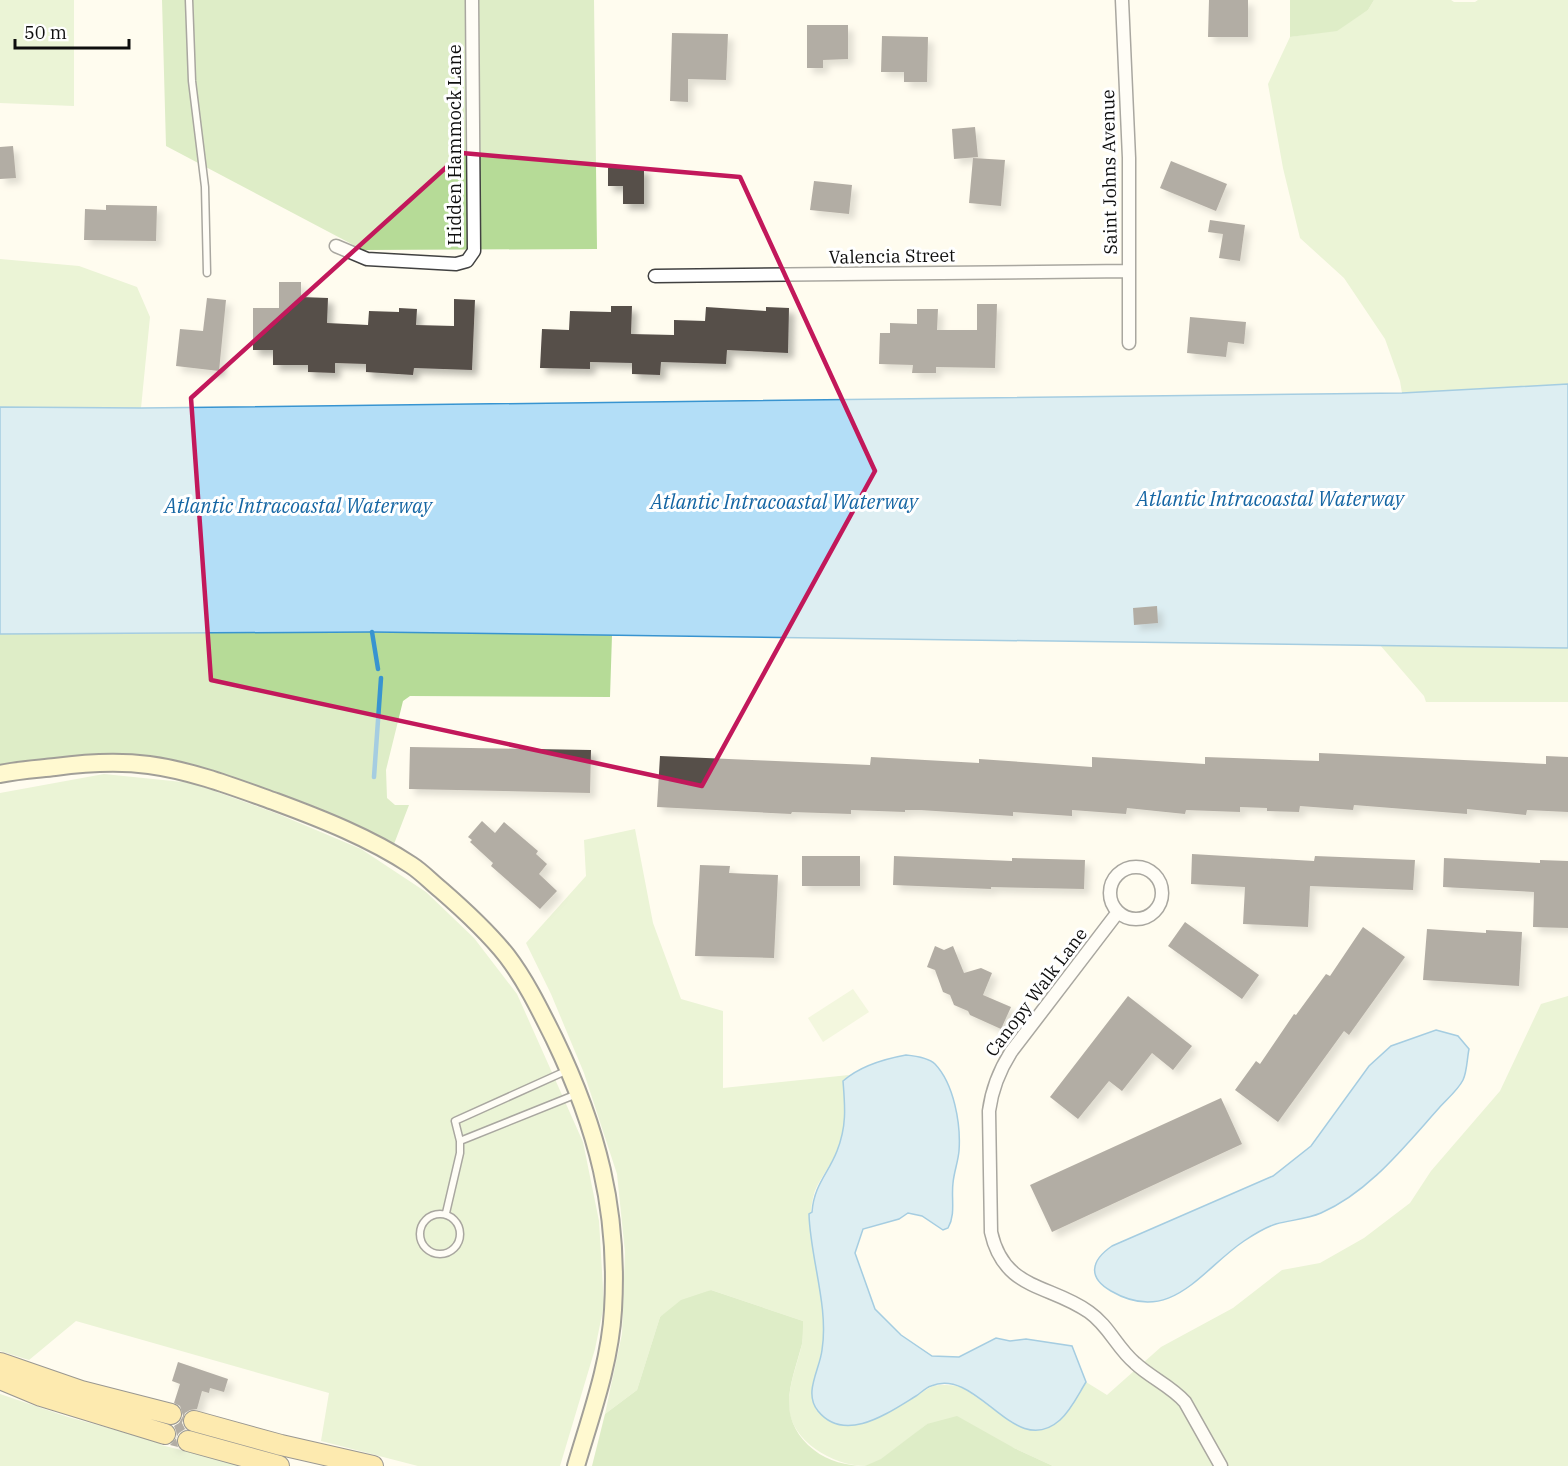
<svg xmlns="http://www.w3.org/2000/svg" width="1568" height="1466" viewBox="0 0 1568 1466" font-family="'IBM Plex Serif',serif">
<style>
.green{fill:#d2eab8}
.forest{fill:#b6db97}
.pitch{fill:#e4f1ca}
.water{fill:#b3def7;stroke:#3894d0;stroke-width:1.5}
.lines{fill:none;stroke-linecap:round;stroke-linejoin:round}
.stream{stroke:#3894d0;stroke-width:4.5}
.building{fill:#574f4a;filter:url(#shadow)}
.lane-casing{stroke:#414141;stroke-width:9}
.street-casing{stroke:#414141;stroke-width:15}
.secondary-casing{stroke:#303030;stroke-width:20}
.primary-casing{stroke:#1f1f1f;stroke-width:22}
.lane{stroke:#fff;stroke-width:6}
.street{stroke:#fff;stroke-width:12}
.secondary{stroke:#fff5aa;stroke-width:16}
.primary{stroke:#fbd563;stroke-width:20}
.marked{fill:none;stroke:#c2185b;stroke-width:4.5;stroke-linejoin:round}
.labels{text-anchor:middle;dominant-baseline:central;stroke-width:6;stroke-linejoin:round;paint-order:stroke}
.street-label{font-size:18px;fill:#0e0e0e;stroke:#fff}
.water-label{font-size:20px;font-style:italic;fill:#1465a3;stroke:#fff}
</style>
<defs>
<filter id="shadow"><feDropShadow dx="5.5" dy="5.5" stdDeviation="3" flood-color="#0004"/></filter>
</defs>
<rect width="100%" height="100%" fill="#fffcef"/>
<!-- green -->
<path class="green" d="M0 0H74V106L0 103Z
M1374 0H1451L1454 2H1475L1478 0H1568V384L1402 393 1400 381 1385 339 1344 278 1300 238 1283 168 1268 84 1290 37 1337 30 1368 10Z
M0 259 79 266 137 287 150 317 141 408 0 407Z
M1380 645 1568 648V702H1426L1424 696Z
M104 774 192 783 278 814 361 849 426 892 474 938 517 994 583 1142 599 1221 604 1305 595 1349 560 1466H418L321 1441 329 1393 76 1321 29 1360 0 1351V793Z
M635 829 653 923 681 999 723 1011V1088L849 1075 843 1081C845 1106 847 1129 836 1153 830 1168 816 1182 813 1198 806 1228 815 1255 820 1284 822 1301 825 1332 823 1349 820 1373 807 1385 817 1411 837 1409 857 1407 877 1404 886 1404 896 1404 905 1402 919 1398 927 1384 942 1385 963 1385 963 1388 979 1399 1036 1440 1046 1446 1086 1382L1107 1395 1161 1347 1233 1308 1282 1270 1320 1263 1364 1238 1410 1203 1431 1171 1500 1091 1541 1004 1568 996V1466H1053L1014 1448 927 1424C909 1438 889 1460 866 1466 832 1466 791 1440 789 1408 788 1385 797 1366 802 1344 803 1337 803 1329 803 1321L711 1290 660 1317 637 1390 605 1414 622 1334 625 1252 617 1174 584 1073 551 994 526 943 586 876 584 840Z
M0 1394 68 1417 160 1442 161 1445 245 1466H0Z"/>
<!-- forest -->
<path class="forest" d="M162 0H594L597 249 363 250 166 146Z
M1290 0H1374L1368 10 1337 31 1290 37Z
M372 632 612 635 610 697 410 696 403 701 386 770 387 798 395 805H409L394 844 311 807 107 755 76 756 0 766V634Z
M711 1290 803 1321C803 1329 803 1337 802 1344 792 1382 776 1413 808 1445 823 1459 839 1464 859 1466H592L605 1414 637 1390 660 1317 681 1300Z
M957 1416 1014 1448 1053 1466H865L881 1459 927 1424Z"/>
<!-- pitch -->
<path class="pitch" d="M853 989 869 1012 823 1042 808 1018Z"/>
<!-- water -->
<path class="water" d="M1568 384V648L372 632 0 634V407L141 408 1402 393Z
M1436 1030 1458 1036 1469 1049C1467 1059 1467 1072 1463 1080 1458 1090 1446 1100 1439 1108 1404 1147 1369 1192 1321 1213 1307 1219 1291 1220 1276 1224 1266 1227 1253 1235 1244 1241 1201 1270 1171 1326 1111 1291 1088 1278 1090 1261 1112 1246L1273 1176 1311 1146 1369 1066 1391 1046Z
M906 1055C916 1056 929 1058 935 1064 954 1084 961 1124 959 1151 958 1162 954 1172 953 1183 951 1198 956 1214 948 1228L943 1230 922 1216 908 1213 899 1219 863 1229 855 1253 875 1309 901 1335 932 1356 959 1357 996 1338 1010 1341 1026 1339 1072 1346 1086 1382C1078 1395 1071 1410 1060 1420 1014 1461 978 1366 931 1386 925 1388 921 1393 916 1396 888 1413 845 1444 818 1411 803 1393 820 1369 822 1350 829 1307 810 1257 809 1214L812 1212C814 1185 828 1174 837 1151 847 1126 845 1106 843 1081 860 1066 884 1059 906 1055Z"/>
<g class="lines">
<!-- stream -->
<path class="stream" d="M372 632 378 669
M374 777 381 678"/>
</g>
<!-- building -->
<path class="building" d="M1209 0H1248V37H1208Z
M807 25H848V59L823 60V68H807Z
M672 33 728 34 726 80 688 79V102L670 101Z
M882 36 928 37 927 82H904V72H881Z
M975 127 978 157 954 159 952 129Z
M13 146 16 178 0 179V147Z
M973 158 1005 160 1001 206 969 203Z
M1171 161 1227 184 1216 211 1160 188Z
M608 168H644V204H623V186H608Z
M814 181 852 185 849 214 810 210Z
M106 205 157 206 156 241 84 240 85 209 106 210Z
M1210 220 1245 225 1240 261 1219 258 1223 234 1208 232Z
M279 282H301V297L328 298 327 323 368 325 369 311 399 312V308L417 309 416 325 454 326V299L475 300 472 370 414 368 413 375 366 372V364L335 363V373L308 372V365H273V350H253V308H279Z
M207 298 226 300 219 371 176 366 180 329 203 331Z
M977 304H997L995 368 936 367V373H912L913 365 879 364 880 333H890V323L917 324V309H938L937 330H977Z
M611 306H632L631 334 674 335V320L705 321 706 307 766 311V307L789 308 788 353 727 350 726 364 661 362 660 375 632 374V363L590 362V369L540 368 542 329 569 330 570 311 611 312Z
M1190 317 1246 322 1244 344 1228 342 1226 357 1187 353Z
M1157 606 1158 623 1134 625 1133 608Z
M410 747 591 750 590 793 409 789Z
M1319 753 1546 764V756L1568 757V812L1527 810 1526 815 1467 809V814L1354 805 1353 810 1300 806 1299 812 1267 811V808L1240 807V812L1186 810 1185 814 1127 808 1126 814 1072 810V816L1013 812V816L920 810H905V812L851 810V814L792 812 791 814 657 807 660 756 870 765 871 757 979 763V759L1092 767V757L1205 764V757L1319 761Z
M482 821 495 833 504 822 538 851 536 854 547 864 539 874 557 891 540 909 491 866 493 863 470 842 472 840 468 837Z
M1192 854 1314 861 1315 856 1415 860 1413 890 1310 886 1308 927 1243 924 1245 887 1191 884Z
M802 856H860V886H802Z
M894 856 1012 861V858L1085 860 1084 889 991 887V889L893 885Z
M1444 858 1540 863V860L1568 861V928L1533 927 1534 892 1443 887Z
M700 865 730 866 729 873 778 875 774 958 695 956Z
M1185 922 1259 975 1242 999 1168 946Z
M1363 927 1405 957 1349 1035 1344 1031 1278 1122 1235 1090 1256 1061 1260 1064 1294 1014 1296 1015 1326 974 1330 976Z
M1427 929 1486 933V930L1522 932 1519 986 1423 980Z
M935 946 944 950 953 946 964 973 981 968 992 973 983 995 1011 1007 1001 1029 970 1015 968 1011 954 1005 950 995 943 992 935 970 927 967Z
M1128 996 1192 1046 1173 1070 1152 1053 1122 1091 1109 1081 1078 1119 1050 1097Z
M1221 1098 1242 1144 1052 1232 1030 1185Z
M178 1362 228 1379 224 1392 210 1388 209 1393 202 1391 197 1409 190 1410 185 1413 182 1423 185 1429 179 1433 176 1438 178 1447 170 1445 177 1437 176 1431 174 1426 179 1423 183 1416 180 1406 174 1403 180 1384 172 1381Z"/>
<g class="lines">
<defs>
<path id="lane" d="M189 0 192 81 205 187 207 273
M460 1141 577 1094
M446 1213 460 1153V1141L455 1121 568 1070
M420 1234a20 20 0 1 1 40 0a20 20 0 1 1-40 0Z"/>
<path id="street" d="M1122 0 1129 158V343
M336 246 367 259 456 264 467 261 474 251 472 0
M655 276 1129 271
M1110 893a26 26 0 1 1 52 0a26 26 0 1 1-52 0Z
M1118 912 1011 1052C999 1071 992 1088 989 1111L991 1232C1004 1291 1050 1284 1089 1312 1109 1326 1117 1348 1135 1363 1151 1378 1171 1386 1185 1402L1221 1466"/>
<path id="secondary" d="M0 774C18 770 37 769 55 767 85 763 118 761 149 765 193 771 234 787 276 802 322 819 370 838 411 865 422 872 431 882 441 890 464 910 488 932 507 956 526 981 540 1010 554 1038 597 1127 619 1210 613 1310 610 1363 591 1415 576 1466"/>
<path id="primary" d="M0 1363 81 1391 171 1414
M0 1379 41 1396 165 1434
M194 1421 281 1445 373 1466
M188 1441 279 1466"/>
</defs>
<!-- lane casing -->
<use href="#lane" class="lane-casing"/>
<!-- street casing -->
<use href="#street" class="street-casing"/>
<!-- secondary casing -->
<use href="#secondary" class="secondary-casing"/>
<!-- primary casing -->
<use href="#primary" class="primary-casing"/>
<!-- lane -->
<use href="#lane" class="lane"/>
<!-- street -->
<use href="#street" class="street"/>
<!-- secondary -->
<use href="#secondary" class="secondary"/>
<!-- primary -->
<use href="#primary" class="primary"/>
</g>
<!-- marked area -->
<path d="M0 0H1568V1466H0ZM462 153 740 177 875 471 702 786 211 680 191 398Z" fill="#fffcef" fill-opacity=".55" fill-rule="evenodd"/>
<path class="marked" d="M462 153 740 177 875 471 702 786 211 680 191 398Z"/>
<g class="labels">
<!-- street labels -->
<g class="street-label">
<text transform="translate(454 145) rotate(-90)">Hidden Hammock Lane</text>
<text transform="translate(1109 172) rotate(-91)">Saint Johns Avenue</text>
<text transform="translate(892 256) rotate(-1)">Valencia Street</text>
<text transform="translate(1036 992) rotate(-53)">Canopy Walk Lane</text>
</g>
<!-- water labels -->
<g class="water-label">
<text x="1270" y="498">Atlantic Intracoastal Waterway</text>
<text x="784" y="501">Atlantic Intracoastal Waterway</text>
<text x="298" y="505">Atlantic Intracoastal Waterway</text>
</g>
</g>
<!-- scale -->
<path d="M15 39v9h114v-9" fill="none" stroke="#0e0e0e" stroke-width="3"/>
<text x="24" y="39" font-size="18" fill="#0e0e0e" stroke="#ffffff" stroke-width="4.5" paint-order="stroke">50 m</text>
</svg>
